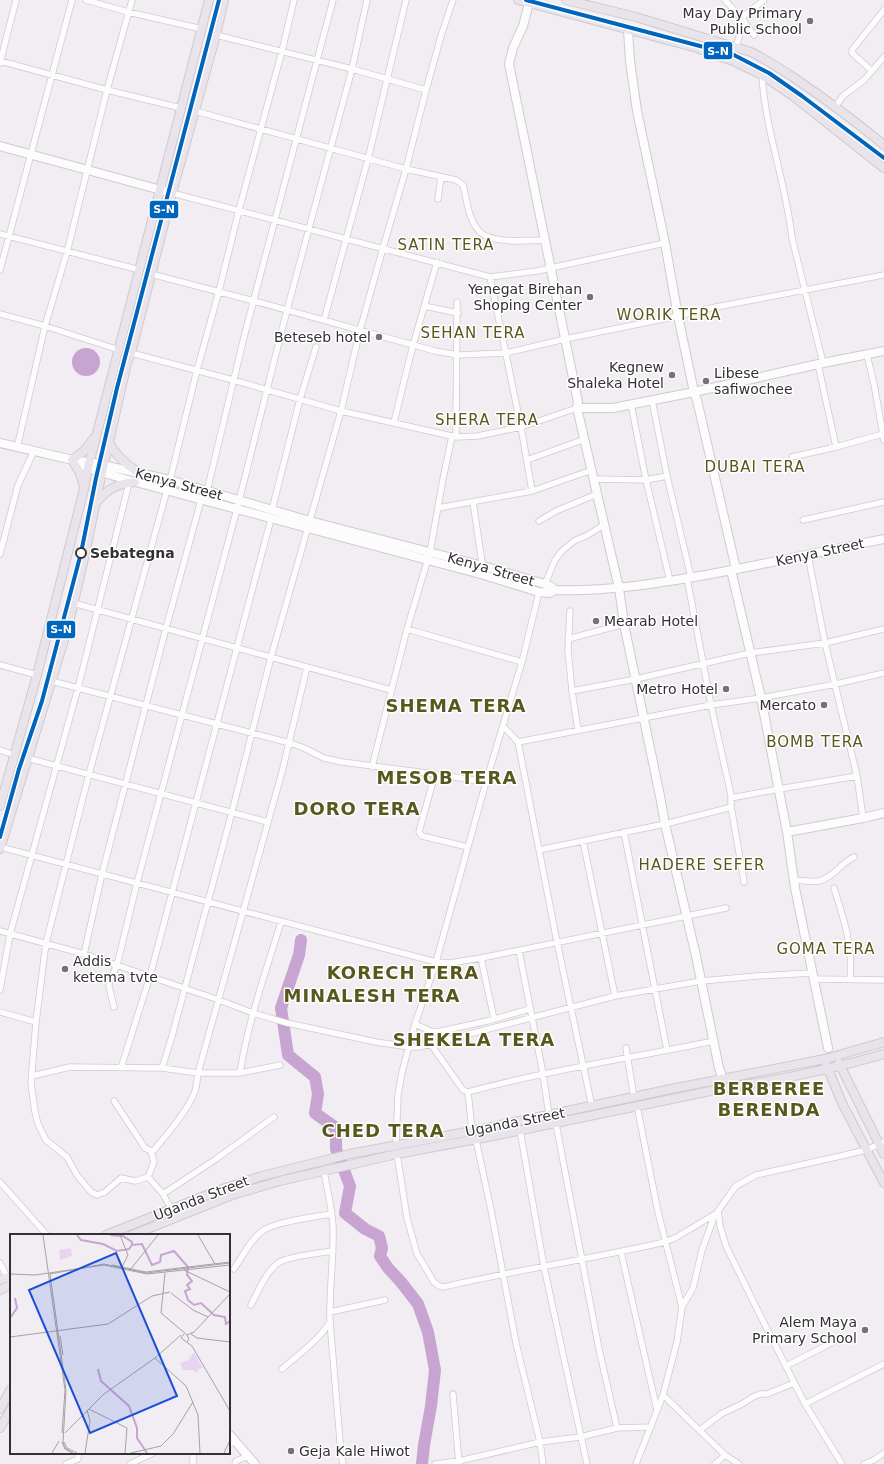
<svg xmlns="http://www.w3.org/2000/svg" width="884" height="1464" viewBox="0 0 884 1464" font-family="'DejaVu Sans',sans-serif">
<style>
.water{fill:#c8a4d3}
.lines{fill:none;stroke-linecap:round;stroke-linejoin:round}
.river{stroke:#c8a4d3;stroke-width:12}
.street-casing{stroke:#cecbce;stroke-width:7}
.secondary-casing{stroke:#cecbce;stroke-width:10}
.primary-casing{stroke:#cdcbcd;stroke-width:10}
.street{stroke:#fdfcfd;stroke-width:5.5}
.secondary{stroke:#fdfcfd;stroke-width:8}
.primary{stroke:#e9e4eb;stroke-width:8}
.rail-1-casing{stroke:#fff;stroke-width:7}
.rail-1{stroke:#0065bd;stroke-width:4}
.poi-dot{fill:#757275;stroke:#fff;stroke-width:1.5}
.stop-dot{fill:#fff;stroke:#323032;stroke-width:2}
.labels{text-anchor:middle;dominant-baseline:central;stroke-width:3;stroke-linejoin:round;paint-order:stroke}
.poi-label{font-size:14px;fill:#323032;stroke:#fff;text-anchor:end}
.street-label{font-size:14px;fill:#323032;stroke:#fff}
.stop-label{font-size:14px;font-weight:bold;fill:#323032;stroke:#fff;text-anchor:start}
.neighbourhood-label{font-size:15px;letter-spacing:1px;fill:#58571c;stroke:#fff}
.district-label{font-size:18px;font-weight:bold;letter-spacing:1px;fill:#58571c;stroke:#fff}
.inset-river{fill:none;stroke:#c8a4d3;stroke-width:2}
.inset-road{fill:none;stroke:#a5a1a5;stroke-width:1}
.view{fill:#1d4ed8;fill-opacity:0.15;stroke:#1d4ed8;stroke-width:2}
.inset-edge{fill:none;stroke:#323032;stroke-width:2}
.line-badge{stroke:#fff;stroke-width:1.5}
.badge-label{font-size:11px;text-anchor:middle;font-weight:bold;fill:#fff}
</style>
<rect width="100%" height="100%" fill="#f1edf2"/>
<!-- water -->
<path class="water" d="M72 362a14 14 0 1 1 28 0a14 14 0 1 1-28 0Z"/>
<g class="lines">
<!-- river -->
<path class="river" d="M301 940 299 955 281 1008 288 1055 315 1077 318 1094 315 1113 336 1128V1149L350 1186 345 1213 365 1229 379 1236 382 1248 380 1256 388 1268 401 1282 418 1304 428 1332 435 1370 431 1406 424 1445 422 1464"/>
<defs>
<path id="street" d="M86 0 128 12 202 29
M725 0 741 18 754 35
M741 18 764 0
M216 35 352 69 426 90
M736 47 744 21
M0 61 107 90 181 108
M0 63 16 0
M872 71 852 53V50L884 10
M762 75C765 130 786 183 792 238L823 363
M835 107 843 96 864 80 884 57
M195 111 406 169 456 180 463 185C467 200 468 219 479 231 490 244 529 241 545 240
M172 193 490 277 537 271 665 243
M438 199 441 177
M0 234 140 270
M0 270 72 0
M151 274 254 301 435 351 458 355 506 353 565 339 678 316 716 307 884 275
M490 277 521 427 532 491
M424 306 458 313
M0 314 45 326 119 350
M324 320 368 159 406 0
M131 353 233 380 341 411 456 437 478 436 521 427 577 408
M867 355 874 384 884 440
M818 364 836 447
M652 400 667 476 691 577
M631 404 646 480 670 581
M394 422 413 345 437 262
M456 437 457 302
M17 448 45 326 67 252 107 90 132 0
M792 457 836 447 883 434
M527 460 585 439
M594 479 646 480 667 476
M170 480 197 370 219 291 239 210 282 51 294 0
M207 491 245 333 333 0
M473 502 483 569
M438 508 532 491 592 470
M272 510 300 399 316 347
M803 520 884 502
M539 521 556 511 597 494
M0 554 18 485 34 451
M808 555 825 643 857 776 863 818
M545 584 555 560 562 551 574 541 588 535 605 524
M73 603 391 690
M570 611 568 650 572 691 578 730
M407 629 522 662
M568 639 624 624
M0 665 37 675
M51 681 290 743 304 748 324 758 342 762 435 774 486 782
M572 691 636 679 750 653 825 643 884 629
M503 726 518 742
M0 750 15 755
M27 758 268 822
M372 767 407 629 430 552 443 479 452 436
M435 774 419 832 422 836 468 847
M731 798 779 789 857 776
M731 806 744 882
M624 832 667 1050
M583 841 615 996
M0 847 436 962 450 963 481 958 726 908
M539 850 665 824 728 808 731 806V795L711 705 687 578
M794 881C802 879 811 883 819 881 834 877 841 863 854 857
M834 888C844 919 853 947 850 979
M0 931 84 954 219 1000 253 1013 287 1023 376 1042 409 1047H419L615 996 701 981 757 976 812 973
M519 951 543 1074 549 1115
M84 954 102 874 166 628 201 500
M481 958 494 1019
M813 979 884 980
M0 990 10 934 78 688 129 483
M114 1007 109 987V983L117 965 137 883 237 509 287 310 352 69 367 0
M0 1012 36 1022
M415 1024 430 1031 437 1032 487 1021 530 1009
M430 1043 463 1090 468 1092C549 1070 632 1058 714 1041
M626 1048 634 1098
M121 1068 150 976 271 519
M162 1068 172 1036 232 812 271 657 341 411 360 330 383 248 406 169 426 90 441 36 453 0
M240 1073C248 1021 266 971 281 922
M32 1076 70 1067 162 1068 198 1073H240L280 1065
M468 1092 472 1131
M114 1101 145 1148 151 1151 154 1162 148 1177
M637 1106 658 1212 682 1307
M592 1107 557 942 518 742 711 705 761 698 836 684 884 673
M556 1124 599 1349 617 1428
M520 1130 544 1267 587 1464
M476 1140 491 1210 516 1343 540 1442 543 1464
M396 1145 398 1095 402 1072 415 1024 436 962 486 782 522 662 539 592
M151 1151 154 1150C167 1134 189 1109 195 1091 197 1085 197 1079 198 1073L282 772 307 667
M397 1154 407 1218 417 1254 434 1282 439 1286 443 1287C517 1270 591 1259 665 1242L675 1238 717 1213
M324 1171C327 1189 332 1208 333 1226 334 1258 329 1290 330 1322L341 1453 343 1464
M148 1177 135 1181 121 1178 105 1192 97 1195 91 1192 77 1175 67 1157 46 1140 38 1124 35 1112 31 1083 36 1022 46 943 89 774 167 490
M148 1177 163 1194 171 1208
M0 1182 47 1235
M163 1194 216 1159 274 1117
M718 1211 720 1226 726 1246 759 1313 805 1404 842 1464
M621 1252 657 1410
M0 1263 7 1277
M234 1269C241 1258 253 1236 264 1230 279 1221 314 1217 331 1214
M251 1305C258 1292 265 1273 278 1263 288 1256 320 1253 333 1251
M330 1312 385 1300
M786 1366 841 1338
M282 1369C299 1354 318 1341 330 1322
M453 1394 459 1464
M663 1395 725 1455 739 1464
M805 1404 884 1364
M700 1430 721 1414 742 1404 753 1397 760 1394H767L794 1383
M229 1444 235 1441
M66 1464 78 1459V1453
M130 1464 153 1453
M193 1464V1453
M235 1464 236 1461 248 1456
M435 1464 459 1461 540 1442 580 1437 617 1428 651 1427
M636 1464 663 1395 677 1342 682 1307 693 1288 702 1250 714 1217 730 1194 736 1186 756 1175 845 1155 866 1150 884 1142
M715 1464 725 1455
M864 1464 874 1460 884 1453"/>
<path id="secondary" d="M529 3 523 26 513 48 509 64 578 402 577 408 619 588 624 624 660 796 665 824 696 956 719 1068 723 1079
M628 30 630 61 637 111 665 243 678 316 694 392 697 400 736 569
M0 146 172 193
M577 408H613L694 392 823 363 884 351
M0 443 77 461 89 462 170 480 310 521 483 566 545 584 552 587 554 590C607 592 659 583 711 574 769 563 826 551 884 539
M82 465 88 468 121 478 484 575 539 592 550 593 554 590
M731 570 761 698 787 832 795 888 828 1048
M787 832 863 818 884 813
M229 1434 255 1464"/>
<path id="primary" d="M518 0 697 48 733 61 762 75 793 96 884 168
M566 0 636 17 751 52C765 59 779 68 793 77 824 98 855 121 884 145
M109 442C115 455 127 465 139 473
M83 484 80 473 72 460 84 451 94 438
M96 503C108 488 117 484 135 482
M0 806 37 675 84 489 88 468 209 0
M0 849 68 627 85 554 102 472 127 363 131 353 172 193 216 35 224 0
M839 1063 884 1154
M826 1064 842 1103 884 1183
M106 1235 222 1189 262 1176 350 1154 472 1131 676 1088 825 1059 884 1042
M132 1235 232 1195 280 1181 397 1154 493 1136 725 1088C779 1080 832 1069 884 1054
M0 1280 11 1276
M0 1290 11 1285
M0 1409 11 1389
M0 1428 11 1409"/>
</defs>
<!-- street casing -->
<use href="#street" class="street-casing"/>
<!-- secondary casing -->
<use href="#secondary" class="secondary-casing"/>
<!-- primary casing -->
<use href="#primary" class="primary-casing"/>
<!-- street -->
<use href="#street" class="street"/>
<!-- secondary -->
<use href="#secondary" class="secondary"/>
<!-- primary -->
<use href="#primary" class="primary"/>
<defs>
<path id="rail-1" d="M526 0 734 55 769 73 802 96 884 158
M0 837 19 769 42 701 81 553 96 478 117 388 219 0"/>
</defs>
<!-- rail-1 casing -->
<use href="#rail-1" class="rail-1-casing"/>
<!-- rail-1 -->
<use href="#rail-1" class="rail-1"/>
</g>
<!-- markers -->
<g class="poi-dot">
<circle cx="810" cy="21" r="4"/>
<circle cx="590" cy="297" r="4"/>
<circle cx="379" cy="337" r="4"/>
<circle cx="672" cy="375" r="4"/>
<circle cx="706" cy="381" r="4"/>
<circle cx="596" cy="621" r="4"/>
<circle cx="726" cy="689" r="4"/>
<circle cx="824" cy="705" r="4"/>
<circle cx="65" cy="969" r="4"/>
<circle cx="865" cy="1330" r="4"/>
<circle cx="291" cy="1451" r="4"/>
</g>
<circle class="stop-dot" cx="81" cy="553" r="5"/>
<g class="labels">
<!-- poi labels -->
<g class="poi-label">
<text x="802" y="13">May Day Primary<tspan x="802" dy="16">Public School</tspan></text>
<text x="582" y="289">Yenegat Birehan<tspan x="582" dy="16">Shoping Center</tspan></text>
<text x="371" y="337">Beteseb hotel</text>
<text x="664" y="367">Kegnew<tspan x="664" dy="16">Shaleka Hotel</tspan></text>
<text x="714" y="373" text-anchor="start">Libese<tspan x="714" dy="16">safiwochee</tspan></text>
<text x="604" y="621" text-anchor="start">Mearab Hotel</text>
<text x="718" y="689">Metro Hotel</text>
<text x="816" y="705">Mercato</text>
<text x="73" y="961" text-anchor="start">Addis<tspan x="73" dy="16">ketema tvte</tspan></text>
<text x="857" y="1322">Alem Maya<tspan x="857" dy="16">Primary School</tspan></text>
<text x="299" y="1451" text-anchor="start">Geja Kale Hiwot</text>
</g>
<!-- street labels -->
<g class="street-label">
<text transform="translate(179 484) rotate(15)">Kenya Street</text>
<text transform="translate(820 552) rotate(-12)">Kenya Street</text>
<text transform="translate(491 569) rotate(16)">Kenya Street</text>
<text transform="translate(515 1122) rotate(-11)">Uganda Street</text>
<text transform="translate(201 1198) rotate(-21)">Uganda Street</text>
</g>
<!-- stop labels -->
<g class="stop-label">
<text x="90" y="553">Sebategna</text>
</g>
<!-- neighbourhood labels -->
<g class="neighbourhood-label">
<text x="446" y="245">SATIN TERA</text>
<text x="669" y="315">WORIK TERA</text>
<text x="473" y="333">SEHAN TERA</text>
<text x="487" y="420">SHERA TERA</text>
<text x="755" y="467">DUBAI TERA</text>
<text x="815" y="742">BOMB TERA</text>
<text x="702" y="865">HADERE SEFER</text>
<text x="826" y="949">GOMA TERA</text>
</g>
<!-- district labels -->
<g class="district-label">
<text x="456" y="705">SHEMA TERA</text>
<text x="447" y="777">MESOB TERA</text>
<text x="357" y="808">DORO TERA</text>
<text x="403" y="972">KORECH TERA</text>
<text x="372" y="995">MINALESH TERA</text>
<text x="474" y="1039">SHEKELA TERA</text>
<text x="769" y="1088">BERBEREE<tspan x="769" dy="21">BERENDA</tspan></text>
<text x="383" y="1130">CHED TERA</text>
</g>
</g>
<!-- overview -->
<g transform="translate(10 1234)">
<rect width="220" height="220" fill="#f1edf2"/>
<path d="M61 14 62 22 50 26 49 16ZM184 118 193 134 188 135 187 139 184 136H173L170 129 178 126Z" fill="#e9d4ef"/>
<path class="inset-river" d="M67 1 71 6 93 10 107 17 119 15 122 11M100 1 113 2 122 8V11L132 10 142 31 150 28 151 21 164 17 178 33 177 41 182 47 177 51 180 55 175 57 178 66 184 71 191 69 204 81 215 83 216 90 220 87M0 84 7 74 5 64M88 135 91 147 119 172 127 194V204L137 219"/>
<path class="inset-road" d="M33 1 55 156 52 199M110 1 118 21 112 33M188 1 205 30M102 31 136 38 220 28M120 36 148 1M174 36 220 58M155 39 151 79 177 101 179 105 177 108M0 40 25 41 94 31 137 40 220 31M161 59 183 76 198 83M174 100 171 104 182 112 220 177M181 100 187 104 220 108M177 101 184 98 220 60M50 102 53 121M0 103 98 90 142 62 160 58M145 124 176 152 188 181 190 219M79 175 117 194 115 219M55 199 94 160 145 124 171 101M52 208 55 215 62 219M54 208 57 214 67 219M42 219 49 207M63 219 55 214 53 208 56 156 40 40 94 30 136 39 220 29M75 219 80 187 77 176M121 219 151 212 163 200 183 168M214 219 220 206"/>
<path class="view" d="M106 19 167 162 80 199 19 56Z"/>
<rect width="220" height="220" class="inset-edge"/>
</g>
<g class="line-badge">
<rect x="703" y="41" width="30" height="19" rx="4" fill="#0065bd"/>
<rect x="149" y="200" width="30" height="19" rx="4" fill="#0065bd"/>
<rect x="46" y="620" width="30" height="19" rx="4" fill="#0065bd"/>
</g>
<g class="badge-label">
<text x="718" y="55">S-N</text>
<text x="164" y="213">S-N</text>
<text x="61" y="633">S-N</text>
</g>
</svg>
